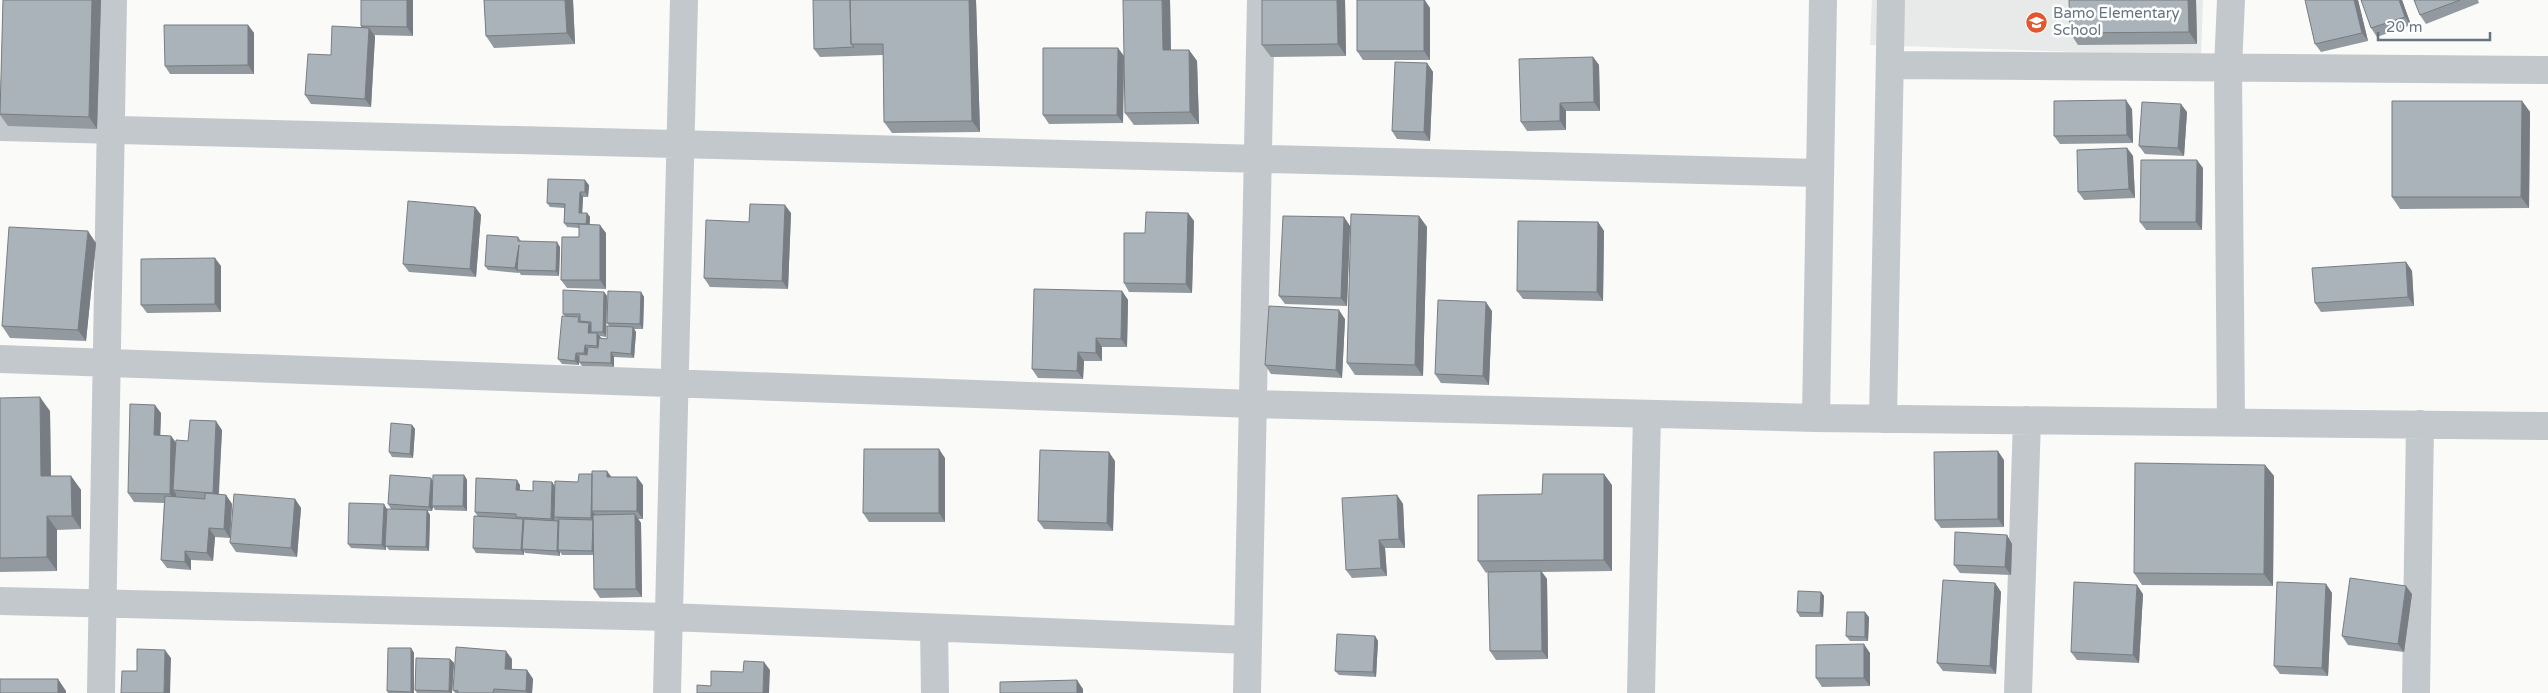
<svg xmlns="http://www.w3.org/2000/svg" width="2548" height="693" viewBox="0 0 2548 693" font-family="'Varela Round',sans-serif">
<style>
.built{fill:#e8e9e9}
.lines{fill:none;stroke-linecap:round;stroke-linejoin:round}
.minor{stroke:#c3c8cc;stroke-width:28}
.wall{fill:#929a9f}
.shaded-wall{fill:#777d82}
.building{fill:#aab3b9;stroke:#777d82}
.labels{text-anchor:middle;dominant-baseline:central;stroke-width:5;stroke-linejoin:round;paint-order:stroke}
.poi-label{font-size:15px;fill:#657683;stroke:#fff;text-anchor:start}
</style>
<rect width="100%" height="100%" fill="#fafaf8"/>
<!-- built -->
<path class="built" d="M1872 0H2203L2201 56 1870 45Z"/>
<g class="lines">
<!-- minor -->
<path class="minor" d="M2231 0 2228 68 2231 422
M1891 65 2548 70
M0 127 1820 173
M0 359 1253 404 1816 418 2548 426
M1816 418 1823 0
M1883 419 1891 0
M0 601 669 617 1248 640
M934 628 935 693
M101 693 113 0
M667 693 684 0
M1247 693 1261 0
M1641 693 1647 414
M2018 693 2027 420
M2416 693 2420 424"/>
</g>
<!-- wall -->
<path class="wall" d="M3 0H101L97 129 8 126 0 115Z
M361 0H413V36L374 35 375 36 371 107 311 104 305 95 331 55 361 27Z
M484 0H573L575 44 494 48 486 36Z
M976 0 980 132 892 133 884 122 883 55 820 57 814 49Z
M1170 0 1171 50H1189L1197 61 1199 124 1134 125 1125 113Z
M1262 0H1345L1346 56 1271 57 1262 45Z
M1357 0H1425L1430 8V60H1363L1357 51Z
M2196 0 2197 44 2078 45 2070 33Z
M2305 0H2358L2368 41 2321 52 2315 44Z
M2402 0 2411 25 2377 37 2371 28Z
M2414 0H2478L2479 3 2426 24 2420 15Z
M248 25 254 33V74H170L165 66Z
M1124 56 1123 123 1049 124 1043 115Z
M1593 57 1599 65 1600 111H1566V130L1527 131 1521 122Z
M1427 63 1433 72 1430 141 1397 139 1392 131Z
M2522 101 2530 112 2529 208 2400 209 2392 197Z
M2132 109 2133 143 2060 144 2054 136Z
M2187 112 2184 156 2145 154 2139 146Z
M2127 148 2133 156 2135 198 2084 200 2078 192Z
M2203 168 2202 230H2146L2140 222Z
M589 185 588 197H583L582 213H587L590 217V224L606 233V289L567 288 561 280 579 237V228L567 227 564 223V208L550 207 547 203Z
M475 207 481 215 476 277 409 272 403 264Z
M791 213 788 289 710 287 704 278 749 222Z
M1188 213 1194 221 1192 293 1129 292 1124 283 1145 233Z
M1419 216 1427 227 1423 376 1355 375 1347 363Z
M1344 217 1350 226 1347 306 1285 304 1279 296Z
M1598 222 1604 231 1603 301 1523 299 1517 291Z
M518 237 521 241 560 247 559 276 521 275 519 272V273L488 270 485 266Z
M96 243 86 341 10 338 2 326Z
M2406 262 2412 271 2414 306 2321 312 2315 303Z
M221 266V312L147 313 141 305Z
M1122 291 1128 300 1127 347H1102V361H1084L1083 379 1038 378 1032 369Z
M604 292 607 296 606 337 600 336 601 338 607 339 609 326 607 323 641 292 644 297 643 329H634L636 332 634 358 614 357V367L582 366 579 362V365L562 364 558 359 565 316 563 314Z
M1492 311 1489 385 1441 383 1435 374Z
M1345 319 1342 378 1271 374 1265 365Z
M0 398 50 411 51 476H71L81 490V529L57 530V571L0 572Z
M161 413 160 435 171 436 176 443 188 441 222 430 219 494 226 495 232 504 230 538 215 537 213 561 191 560V570L167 568 161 560 164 503 134 502 128 493Z
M412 425 415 429 413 458 392 457 389 452Z
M945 458V522H869L863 513Z
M2004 460V527L1941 528 1935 520Z
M1115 461 1113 531 1044 529 1038 521Z
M2265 465 2274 476 2273 586 2142 585 2134 573Z
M464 475 467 480V511L435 510 433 507 432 511H427L430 515 429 551 389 550 386 546V550L351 548 348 544 387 509V510H414L391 509 388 504Z
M611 477 643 485V519H638L641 523 642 597 600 598 594 589V555H562L560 552V556L525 553 524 551V555L476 553 473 548 478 517 475 512 520 485V490L533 491 552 482 555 486Z
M1612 485V571L1542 572 1547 579 1548 659 1496 660 1490 651 1488 572 1486 573 1478 561 1542 494Z
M1397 495 1403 504 1405 548H1385L1387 576 1352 578 1346 570Z
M295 499 301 508 297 557 236 552 230 543Z
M2007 535 2012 544 2011 575 1960 573 1954 565Z
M1995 583 2001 592 1996 674 1943 671 1937 663Z
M2326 584 2332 593 2328 676 2280 674 2274 666Z
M1821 592 1824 596 1823 617H1800L1797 612Z
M2143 594 2139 663 2077 660 2071 652Z
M2412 594 2404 652 2348 645 2342 636Z
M1869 617 1868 641H1850L1846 636Z
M1375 636 1378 641 1376 677 1339 675 1335 671Z
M411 648 414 653V693H388L387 691Z
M1870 653V686L1822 687 1816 678Z
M450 659 454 663 452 693H417L415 690Z
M512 659V669L527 670 533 679 532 693H455L453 690Z"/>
<!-- shaded-wall -->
<path class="shaded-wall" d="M92 0H101L97 129 89 117Z
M407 0H413V36L407 27Z
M565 0H573L575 44 567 33Z
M969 0H976L980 132 972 121Z
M1162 0H1170L1171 62 1163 50Z
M1337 0H1345L1346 56 1338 44Z
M1424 0 1430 8V60L1424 51Z
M2188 0H2196L2197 44 2189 32Z
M2354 0H2358L2368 41 2362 33Z
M2399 0H2402L2411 25 2405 17Z
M248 25 254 33V74L248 65Z
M369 28 375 36 371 107 365 99Z
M1118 48 1124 56 1123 123 1117 115Z
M1189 50 1197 61 1199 124 1190 112Z
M1593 57 1599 65 1600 111 1594 102Z
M1427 63 1433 72 1430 141 1424 132Z
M2126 100 2132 109 2133 143 2127 135Z
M2522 101 2530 112 2529 208 2521 197Z
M1560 103 1566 111V130L1560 121Z
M2181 104 2187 112 2184 156 2178 148Z
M2127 148 2133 156 2135 198 2129 189Z
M2197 160 2203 168 2202 230 2196 222Z
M585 180 589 185 588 197 585 192Z
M580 192 583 197 582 217 579 213Z
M785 205 791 213 788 289 782 281Z
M475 207 481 215 476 277 470 269Z
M587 213 590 217 589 228 586 224Z
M1188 213 1194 221 1192 293 1186 284Z
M1419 216 1427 227 1423 376 1415 365Z
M1344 217 1350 226 1347 306 1341 298Z
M1598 222 1604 231 1603 301 1597 292Z
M600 225 606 233V289L600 280Z
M88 231 96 243 86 341 78 330Z
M557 242 560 247 559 276 556 271Z
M519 245 517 270 519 273 515 268Z
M215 258 221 266V312L215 304Z
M2406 262 2412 271 2414 306 2408 297Z
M1122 291 1128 300 1127 347 1121 339Z
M604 292 607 296 606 337 603 332Z
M641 292 644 297 643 329 640 324Z
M1486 302 1492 311 1489 385 1483 376Z
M1339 310 1345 319 1342 378 1336 370Z
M589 323 592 327 591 332 592 333H588Z
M633 327 636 332 634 358 631 354Z
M597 333 601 338 600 351 597 346Z
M1096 338 1102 347V361L1096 353Z
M585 345 588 350 587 358 584 353Z
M611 352 614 357V367L611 363Z
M1078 352 1084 361 1083 379 1077 371Z
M576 353 579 357V365L575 361Z
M40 397 50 411 51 490 41 476Z
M155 405 161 413 160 444 154 435Z
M216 421 222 430 218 501 213 493Z
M412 425 415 429 413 458 410 454Z
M171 436 177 444 173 490 176 494V503L170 494Z
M939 449 945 458V522L939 513Z
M1998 451 2004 460V527L1998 519Z
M1109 452 1115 461 1113 531 1107 523Z
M2265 465 2274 476 2273 586 2264 574Z
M607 471 613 479 607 477Z
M593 474 592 511 595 514V555L592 551 593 521 591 518Z
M1604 474 1612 485V571L1604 560Z
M464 475 467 480V511L463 506Z
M71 476 81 490V529L72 516Z
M637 477 643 485V519L637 511Z
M431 478 434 483 432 506 433 507 432 511 429 507Z
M517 480 520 485 519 495 516 490Z
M552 482 555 487 554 523 551 519Z
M226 495 232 504 230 538 224 529Z
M1397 495 1403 504 1405 548 1399 539Z
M295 499 301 508 297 557 291 548Z
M384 504 387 509 386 550 382 545Z
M427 510 430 515 429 551 426 547Z
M635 514 641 523 642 597 636 589Z
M47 516 57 530V571L47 557Z
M523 519 526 523 522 549 524 551V555L521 550Z
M558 521 561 525 558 550 560 552V556L557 551Z
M209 528 215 537 213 561 207 553Z
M2007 535 2012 544 2011 575 2005 567Z
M1379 540 1385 548 1387 576 1381 568Z
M185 551 191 560V570L185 562Z
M1541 571 1547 579 1548 659 1542 651Z
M1995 583 2001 592 1996 674 1990 666Z
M2326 584 2332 593 2328 676 2322 668Z
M2137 585 2143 594 2139 663 2133 655Z
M2406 586 2412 594 2404 652 2398 644Z
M1821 592 1824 596 1823 617 1820 613Z
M1865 612 1869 617 1868 641 1865 637Z
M1375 636 1378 641 1376 677 1373 672Z
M1864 644 1870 653V686L1864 678Z
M411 648 414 653V693H412L411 692Z
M165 650 171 658 170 693H164Z
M506 651 512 659 511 677 505 669Z
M450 659 454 663 452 693H450L449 691Z
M764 662 770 670 769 693H763Z
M527 670 533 679 532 693H527L526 691Z
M58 679 66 691V693H58Z
M1077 680 1083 689V693H1077Z"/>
<!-- building -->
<path class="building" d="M3 0H92L89 117 0 114Z
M361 0H407V27L361 26Z
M484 0H565L567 33 486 36Z
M813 0H850L851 44 854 47 814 49Z
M850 0H969L972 121 884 122 883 44H851Z
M1123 0H1162L1163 50H1189L1190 112 1125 113Z
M1262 0H1337L1338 44 1262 45Z
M1357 0H1424V51H1357Z
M2069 0H2188L2189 32 2070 33Z
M2305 0H2354L2362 33 2315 44Z
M2361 0H2399L2405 17 2371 28Z
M2414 0H2460L2420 15Z
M164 25H248V65L165 66Z
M332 26 369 28 365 99 305 95 308 54 331 55Z
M1043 48H1118L1117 115H1043Z
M1593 57 1594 102 1560 103V121L1521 122 1519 59Z
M1395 62 1427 63 1424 132 1392 131Z
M2126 100 2127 135 2054 136V101Z
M2392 101H2522L2521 197H2392Z
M2142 102 2181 104 2178 148 2139 146Z
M2127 148 2129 189 2078 192 2077 150Z
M2141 160H2197L2196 222H2140Z
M548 179 585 180V192H580L579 213H587L586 224 564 223 565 204 547 203Z
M408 201 475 207 470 269 403 264Z
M750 204 785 205 782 281 704 278 706 220 749 222Z
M1146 212 1188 213 1186 284 1124 283V233H1145Z
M1351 214 1419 216 1415 365 1347 363Z
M1283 216 1344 217 1341 298 1279 296Z
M1518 221 1598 222 1597 292 1517 291Z
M579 224 600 225V280H561L562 237H579Z
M9 227 88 231 78 330 2 326Z
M487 235 518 237V241L557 242 556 271 517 270 519 245 515 268 485 266Z
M215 258V304L141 305V259Z
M2406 262 2408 297 2315 303 2312 268Z
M1034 289 1122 291 1121 339 1096 338V353L1078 352 1077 371 1032 369Z
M563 290 604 292 603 332H591V322L580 321V314H563Z
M608 291 641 292 640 324 607 323Z
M1438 300 1486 302 1483 376 1435 374Z
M1269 306 1339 310 1336 370 1265 365Z
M562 316 579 317 578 322 589 323 588 333H597V346L585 345 584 353H576L575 361 558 359Z
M607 326 633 327 631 354 611 352V363L579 362V354L587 355 588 347 598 348 599 338 607 339Z
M40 397 41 476H71L72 516H47V557L0 558V398Z
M130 404 155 405 154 435 171 436 170 494 128 493Z
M190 420 216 421 213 493 173 490 176 440 188 441Z
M391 423 412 425 410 454 389 452Z
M864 449H939V513H863Z
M1040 450 1109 452 1107 523 1038 521Z
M1998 451V519L1935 520 1934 452Z
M2135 463 2265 465 2264 574 2134 573Z
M592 471H607V477H637V511H592Z
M579 474H592L591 518 554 517 555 481 578 482Z
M1543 474H1604V560L1478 561V495L1542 494Z
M390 475 431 478 429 507 388 504Z
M433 475H464L463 506H432Z
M476 478 517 480 516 490 533 491V481L552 482 551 519 516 517V514L475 512Z
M205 493 226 495 224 529 209 528 207 553 185 551V562L161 560 165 496 205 499Z
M234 494 295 499 291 548 230 543Z
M1397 495 1399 539 1379 540 1381 568 1346 570 1342 498Z
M349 503 384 504 382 545 348 544Z
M387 509 427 510 426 547 385 546Z
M635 514 636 589H594L593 515Z
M474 516 523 519 521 550 473 548Z
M524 519 558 521 557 551 522 549Z
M559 519 593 520 592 551 558 550Z
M1955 532 2007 535 2005 567 1954 565Z
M1541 571 1542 651H1490L1488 572Z
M2350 578 2406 586 2398 644 2342 636Z
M1943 580 1995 583 1990 666 1937 663Z
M2074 582 2137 585 2133 655 2071 652Z
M2277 582 2326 584 2322 668 2274 666Z
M1798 591 1821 592 1820 613 1797 612Z
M1847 612H1865V637L1846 636Z
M1337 634 1375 636 1373 672 1335 671Z
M1864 644V678H1816V645Z
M456 647 506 651 505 669 527 670 526 691 494 689 493 693H458V691L453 690Z
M388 648H411V692L387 691Z
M137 649 165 650 164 693H121L122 671H137Z
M416 658 450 659 449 691 415 690Z
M744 661 764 662 763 693H697V685L711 686V671L743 672Z
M0 679H58V693H0Z
M1077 680V693H1000V682Z"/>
<!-- icons -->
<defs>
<symbol id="school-disc" viewBox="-11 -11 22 22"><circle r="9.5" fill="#e4572e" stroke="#fff"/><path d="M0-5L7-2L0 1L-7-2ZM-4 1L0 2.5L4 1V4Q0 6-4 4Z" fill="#fff"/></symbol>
</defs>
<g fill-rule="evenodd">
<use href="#school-disc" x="2024" y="10" width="25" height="25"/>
</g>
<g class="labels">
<!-- poi labels -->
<g class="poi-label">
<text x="2053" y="13">Bamo Elementary<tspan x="2053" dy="17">School</tspan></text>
</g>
</g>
<!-- scale -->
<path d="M2378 32v8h112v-8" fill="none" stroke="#657683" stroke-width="2.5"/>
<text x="2386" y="32" font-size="15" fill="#657683" stroke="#ffffff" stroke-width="4" paint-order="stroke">20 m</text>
</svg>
